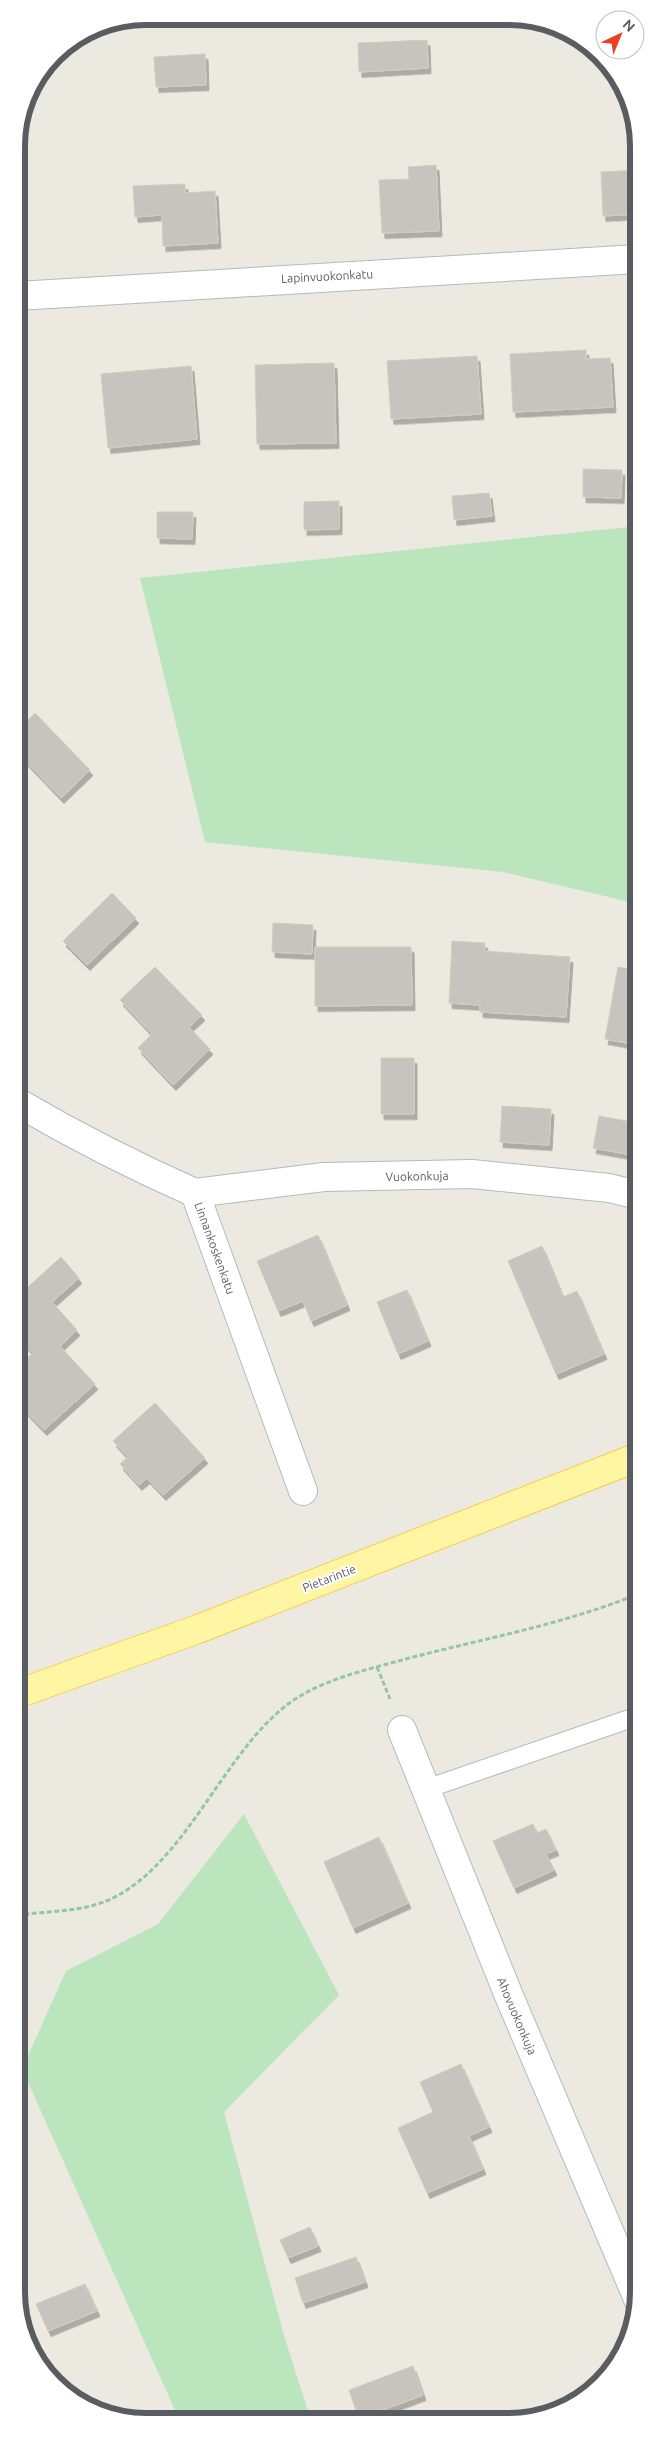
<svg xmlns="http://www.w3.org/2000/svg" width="655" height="2438" viewBox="0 0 655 2438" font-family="Ubuntu,sans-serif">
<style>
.green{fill:#bbe5bd}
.building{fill:#c7c4bd;stroke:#d1ccbe;filter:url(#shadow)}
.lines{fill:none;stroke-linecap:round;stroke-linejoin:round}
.service-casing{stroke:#b6b8bd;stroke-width:20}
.minor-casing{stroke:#b6b8bd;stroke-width:30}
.primary-casing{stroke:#f2ce52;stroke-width:30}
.path{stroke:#94c6a5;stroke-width:3;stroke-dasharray:5 2.5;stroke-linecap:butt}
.service{stroke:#fff;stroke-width:18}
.minor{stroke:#fff;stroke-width:28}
.primary{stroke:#fff5a2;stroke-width:28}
.labels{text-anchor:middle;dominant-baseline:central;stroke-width:4;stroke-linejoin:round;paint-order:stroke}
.street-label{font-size:12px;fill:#595c61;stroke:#fff}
.rim{fill:none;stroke:#595c61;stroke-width:6}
</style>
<defs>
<filter id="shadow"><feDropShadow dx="3" dy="5.5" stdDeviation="0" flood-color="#0004"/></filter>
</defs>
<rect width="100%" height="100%" fill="#eceae0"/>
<!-- green -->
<path class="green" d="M638 526V904L503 872 205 842 140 578Z
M244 1814 339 1995 224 2112 285 2339 311 2420 179 2419 22 2069 66 1971 158 1924Z"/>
<!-- building -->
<path class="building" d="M427 40 428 68 359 72 358 43Z
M205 54 206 85 156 87 154 57Z
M621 83 625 89 629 100 622 101Z
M436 165 439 231 382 233 379 180 409 179 408 167Z
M638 170V214L603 216 601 172Z
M185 184V193L215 191 218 243 163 246 162 215 135 217 133 186Z
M586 350V359L610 358 613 407 513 412 510 354Z
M477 356 481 414 391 419 387 361Z
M334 363 336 443 257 444 255 365Z
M191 366 197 439 108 448 101 374Z
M583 469 622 470 621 498 583 497Z
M489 493 492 516 454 520 452 496Z
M339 501V529L304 530V502Z
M157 512H193L192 539 157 538Z
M35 713 90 770 61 798 17 752V731Z
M112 893 136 918 87 965 63 941Z
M273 923 313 925 312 954 272 952Z
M452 941 485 943 484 951 570 957 566 1017 480 1012V1005L449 1003Z
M315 947H411L412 1005 315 1006Z
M155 967 202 1015 189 1027 210 1049 173 1085 138 1048 152 1034 120 1000Z
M618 967 638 970V1045L605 1039Z
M381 1058H414V1114H381Z
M502 1106 551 1109 549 1145 500 1142Z
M599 1116 638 1123V1156L593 1148Z
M318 1235 347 1305 311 1321 303 1301 278 1311 257 1261Z
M542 1246 563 1297 577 1291 604 1354 556 1374 508 1261Z
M61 1257 79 1278 52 1302 77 1330 60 1346 95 1384 44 1430 17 1402V1367L33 1353 17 1336V1297Z
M407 1290 428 1341 398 1354 377 1302Z
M155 1403 205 1458 163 1495 147 1478 139 1485 120 1464 128 1457 113 1441Z
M533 1824 537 1833 546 1829 556 1850 546 1854 554 1870 514 1888 493 1841Z
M379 1837 408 1903 353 1928 324 1862Z
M461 2064 489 2127 469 2136 483 2169 427 2193 398 2128 433 2112 420 2082Z
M310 2227 318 2246 288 2258 280 2240Z
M356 2257 365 2282 303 2303 295 2278Z
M85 2284 97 2311 48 2331 36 2304Z
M413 2366 423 2395 359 2419 349 2390Z"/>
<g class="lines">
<defs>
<path id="service" d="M426 1789 638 1716"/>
<path id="minor" d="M17 296 638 259
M17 1102C75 1136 134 1166 195 1193L303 1491
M195 1193 324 1177 472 1174 609 1188 638 1195
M402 1730 509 1996 638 2299"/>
<path id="primary" d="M17 1694 198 1629 638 1457"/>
</defs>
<!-- service casing -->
<use href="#service" class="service-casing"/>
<!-- minor casing -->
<use href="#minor" class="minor-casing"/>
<!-- primary casing -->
<use href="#primary" class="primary-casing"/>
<!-- path -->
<path class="path" d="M377 1667 390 1699
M17 1915C49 1911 85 1912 113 1898 185 1862 221 1759 283 1708 316 1681 362 1671 402 1660 481 1639 562 1625 638 1594"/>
<!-- service -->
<use href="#service" class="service"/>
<!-- minor -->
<use href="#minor" class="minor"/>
<!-- primary -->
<use href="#primary" class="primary"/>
</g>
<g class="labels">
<!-- street labels -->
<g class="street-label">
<text transform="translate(327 276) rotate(-3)">Lapinvuokonkatu</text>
<text transform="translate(417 1176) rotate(-1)">Vuokonkuja</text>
<text transform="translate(215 1248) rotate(70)">Linnankoskenkatu</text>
<text transform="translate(329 1578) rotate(-21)">Pietarintie</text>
<text transform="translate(517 2016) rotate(67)">Ahovuokonkuja</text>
</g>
</g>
<!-- crop -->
<path d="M0 0H655V2438H0ZM146 25H509A121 121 0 0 1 630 146V2292A121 121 0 0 1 509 2413H146A121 121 0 0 1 25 2292V146A121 121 0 0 1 146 25Z" fill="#fff" fill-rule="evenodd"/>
<path class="rim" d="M146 25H509A121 121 0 0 1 630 146V2292A121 121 0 0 1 509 2413H146A121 121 0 0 1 25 2292V146A121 121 0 0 1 146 25Z"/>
<!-- north arrow -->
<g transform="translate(620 35) rotate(44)"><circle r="24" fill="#ffffff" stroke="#bdbec0"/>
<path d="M0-4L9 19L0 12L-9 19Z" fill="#eb4027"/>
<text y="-8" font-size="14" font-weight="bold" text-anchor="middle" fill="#595c61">N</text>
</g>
</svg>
